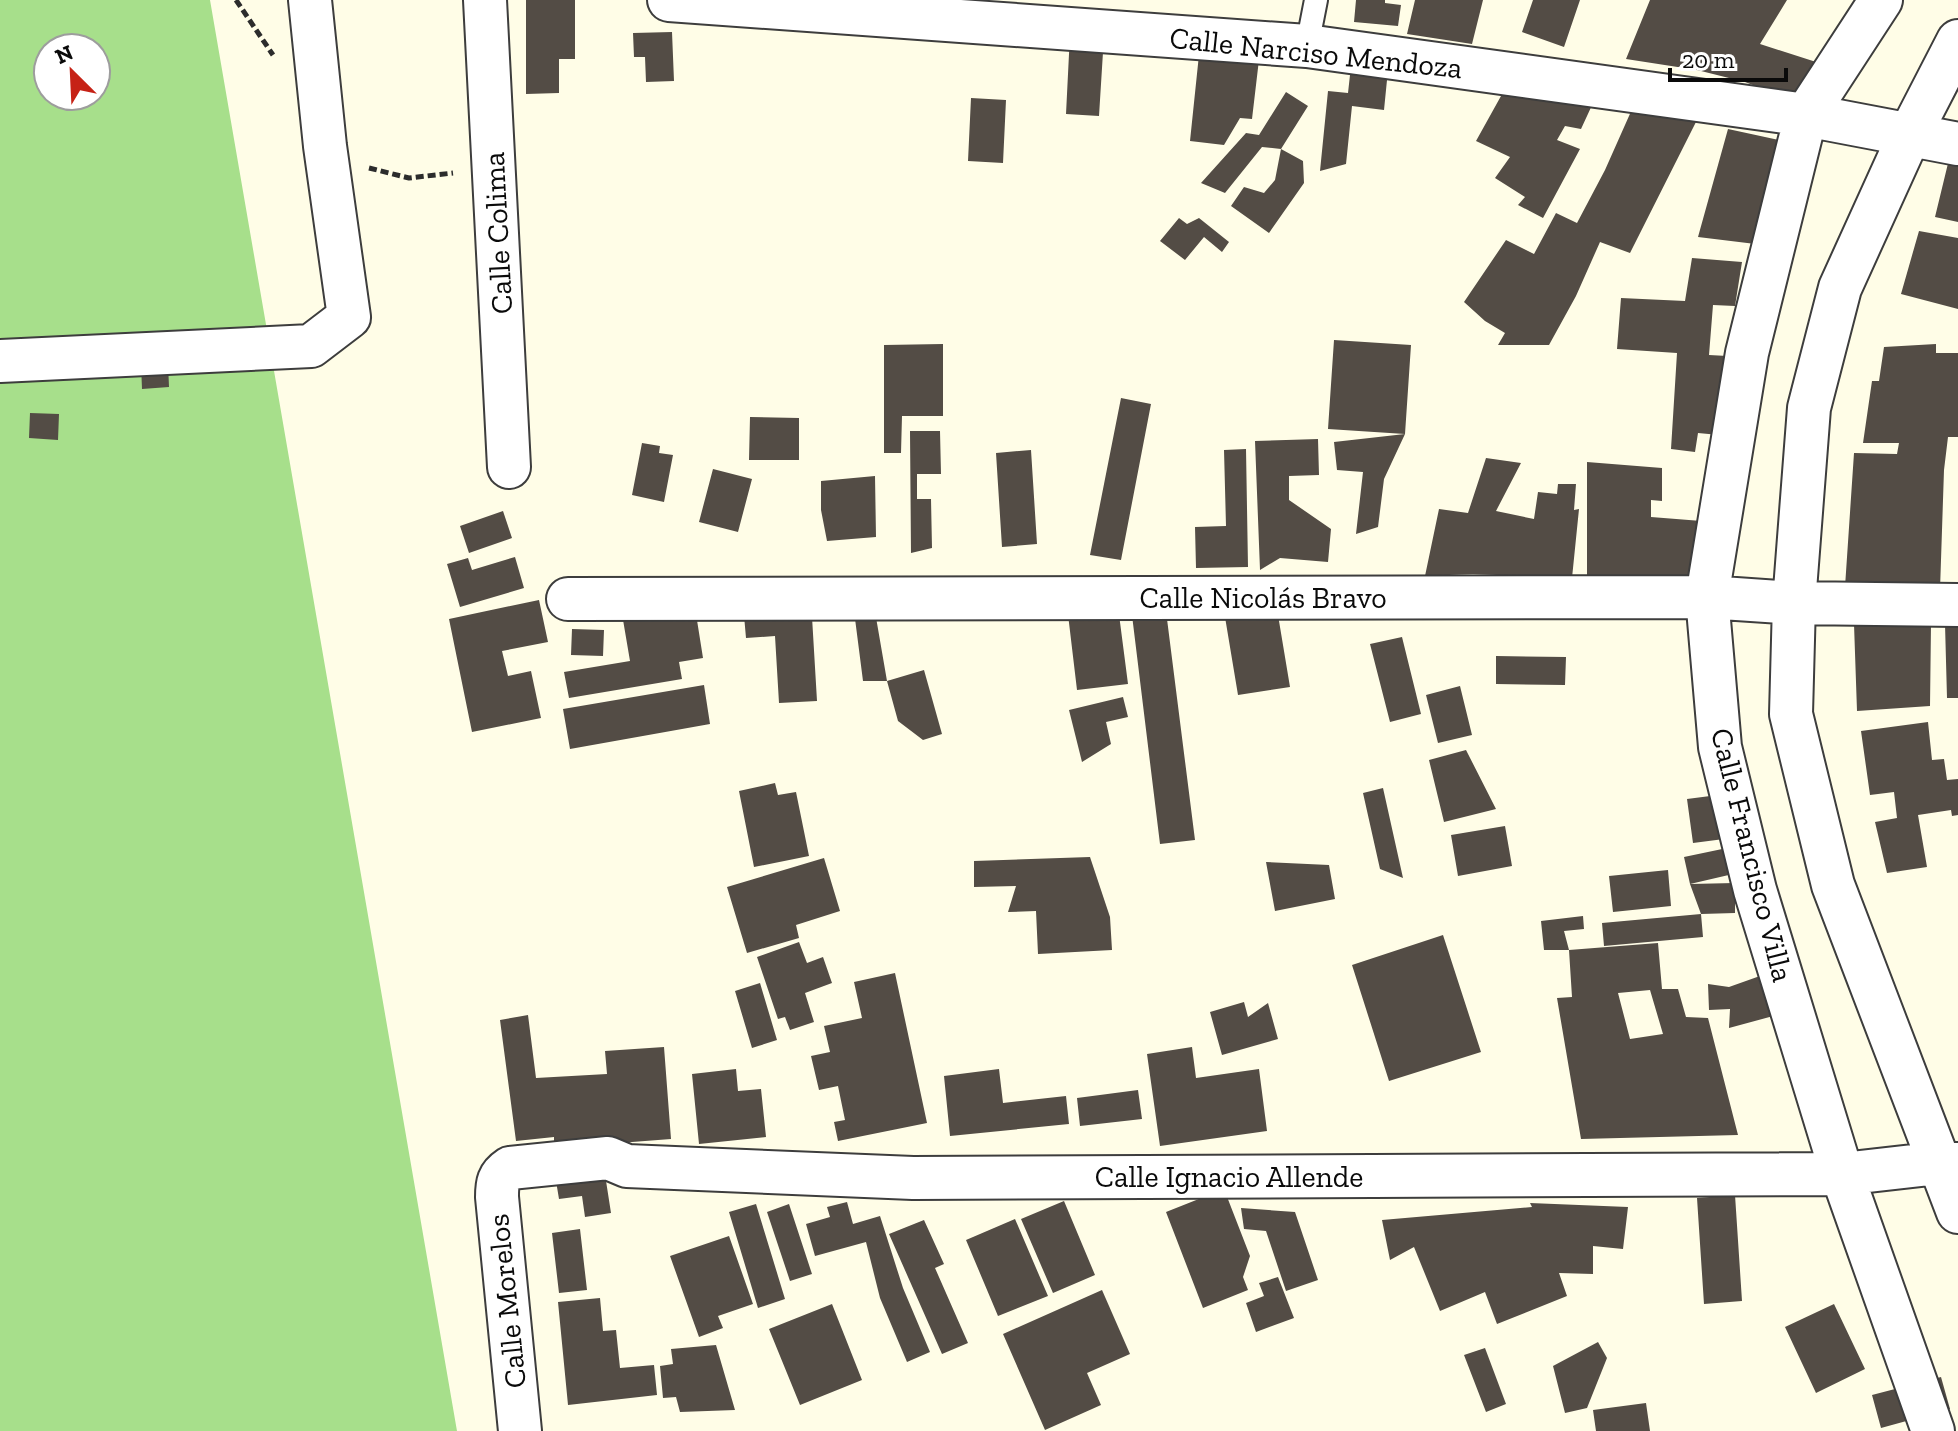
<svg xmlns="http://www.w3.org/2000/svg" width="1958" height="1431" viewBox="0 0 1958 1431" font-family="'Zilla Slab',serif">
<style>
.forest{fill:#a7df8b;fill-rule:evenodd}
.building{fill:#534c45;fill-rule:evenodd}
.lines{fill:none;stroke-linecap:round;stroke-linejoin:round}
.service-casing{stroke:#3d3d3d;stroke-width:26}
.minor-casing{stroke:#3d3d3d;stroke-width:46}
.path{stroke:#2c2c2c;stroke-width:5;stroke-dasharray:8 4;stroke-linecap:butt}
.service{stroke:#fff;stroke-width:22}
.minor{stroke:#fff;stroke-width:42}
.labels{text-anchor:middle;dominant-baseline:central;stroke-width:8;stroke-linejoin:round;paint-order:stroke}
.street-label{font-size:30px;fill:#0a0a0a;stroke:#fff}
</style>
<rect width="100%" height="100%" fill="#fffde7"/>
<!-- forest -->
<path class="forest" d="M0 0H210L457 1431H0ZM48 48H96V96H48Z"/>
<!-- building -->
<path class="building" d="M526 0H575V59H559V93L526 94Z
M1356 0H1385V3L1401 5 1398 26 1354 22Z
M1415 0H1483L1472 44 1407 34Z
M1533 0H1580L1564 47 1522 32Z
M1650 0H1787L1760 44 1841 70 1828 105 1771 92 1745 82 1697 70 1626 59Z
M672 32 674 81 646 82 645 57H634L633 33Z
M1070 34 1104 36 1099 116 1066 114Z
M1200 45 1260 51 1252 119 1240 118 1224 145 1190 141Z
M1351 66 1388 70 1384 110 1352 106 1346 164 1320 171 1328 91 1348 93Z
M1506 87 1593 103 1581 129 1565 126 1557 140 1580 149 1543 218 1518 205 1525 197 1495 178 1510 157 1476 141Z
M1286 92 1308 106 1281 149 1262 147 1225 193 1201 183 1246 133 1259 135Z
M971 98 1006 100 1003 163 968 161Z
M1633 107 1697 120 1630 253 1600 242 1576 296 1549 345H1498L1505 333 1485 321 1464 302 1506 240 1534 254 1556 213 1577 223 1605 170Z
M1728 129 1812 147 1781 247 1698 237Z
M1281 149 1303 161 1304 183 1269 233 1231 206 1244 187 1264 193 1275 180Z
M1951 151 1958 152V222L1935 217Z
M1179 218 1187 224 1199 218 1229 242 1222 252 1204 237 1185 260 1160 241Z
M1919 231 1958 238V309L1901 294Z
M1692 258 1742 262 1735 306 1713 305 1709 355 1746 357 1730 436 1698 433 1695 452 1671 449 1677 353 1617 349 1621 298 1685 301Z
M1334 340 1411 345 1405 434 1328 429Z
M943 344V416H902L901 453H884V345Z
M1936 344V353H1958V437H1948L1944 470 1940 590 1845 587 1854 453 1897 454 1899 443H1863L1872 381H1879L1884 347Z
M168 363 169 387 142 389 141 364Z
M1121 398 1151 404 1121 560 1090 555Z
M30 413 59 414 58 440 29 438Z
M750 417 799 418V460H749Z
M910 431H940L941 474H917V499H931L932 548 911 553Z
M1405 434 1384 479 1378 527 1356 534 1363 472 1337 470 1334 442Z
M1318 439 1319 475 1289 476V500L1331 529 1328 562 1280 558 1260 570 1255 441Z
M642 443 660 446 659 453 673 455 664 502 632 495Z
M1246 449 1248 567 1196 568 1195 527 1226 526 1224 450Z
M1031 450 1037 544 1002 547 996 453Z
M1486 458 1521 463 1496 511 1534 519 1538 492 1557 494 1558 484H1576L1574 510 1579 509 1572 578 1473 574 1425 576 1439 509 1468 513Z
M1587 462 1662 468V501L1651 500V517L1714 522 1707 581 1587 576Z
M713 469 752 479 738 532 699 522Z
M875 476 876 537 827 541 821 510V481Z
M503 511 512 538 469 553 460 526Z
M515 557 524 588 460 607 447 564 468 558 472 570Z
M693 595 703 658 679 662 682 679 569 698 564 672 630 661 621 608Z
M1117 599 1128 684 1077 690 1067 606Z
M539 600 548 642 502 651 508 676 531 671 541 718 472 732 449 619Z
M811 600 817 701 779 703 775 636 746 638 743 604Z
M873 600 887 681 924 670 942 734 923 740 898 721 887 681H863L853 603Z
M1276 603 1290 687 1238 695 1224 611Z
M1131 607 1167 619 1195 840 1160 844Z
M1854 624H1931L1930 706 1857 711Z
M1945 624H1958V698H1947Z
M572 629 604 630 603 656 571 655Z
M1402 637 1421 714 1390 722 1370 644Z
M1496 656 1566 657 1565 685 1496 684Z
M704 685 710 724 570 749 563 709Z
M1460 686 1472 735 1438 743 1426 695Z
M1123 697 1128 717 1106 722 1111 744 1082 762 1069 710Z
M1928 722 1932 760 1944 759 1947 780 1958 779V815L1952 816 1951 810 1918 815 1927 867 1887 873 1875 822 1897 818 1894 792 1870 795 1861 731Z
M1466 750 1496 809 1444 822 1429 760Z
M775 783 778 795 796 792 809 856 754 867 739 791Z
M1383 788 1403 878 1380 869 1363 793Z
M1718 795 1724 839 1693 843 1687 799Z
M1505 826 1512 866 1458 876 1451 835Z
M1727 848 1733 874 1690 884 1684 857Z
M1090 857 1110 917 1112 950 1038 954 1036 911 1008 912 1016 886 974 887V861Z
M824 858 840 911 796 925 799 938 747 953 727 887Z
M1266 862 1329 865 1335 899 1275 911Z
M1668 870 1671 906 1613 912 1609 876Z
M1735 883V913L1701 914 1690 884Z
M1701 914 1703 937 1604 946 1602 923Z
M1583 916 1584 929 1564 931 1569 950H1544L1541 921Z
M1443 935 1481 1052 1389 1081 1352 965Z
M799 942 807 963 823 957 832 983 805 993 814 1022 790 1030 785 1017 778 1019 757 957Z
M1658 943 1662 989H1678L1686 1017 1708 1018 1738 1135 1581 1139 1557 998 1572 997 1569 950ZM1650 990 1663 1034 1630 1039 1618 993Z
M1774 971 1788 1012 1729 1028 1730 1009 1709 1010 1708 984 1729 987Z
M895 973 927 1123 838 1141 834 1122 845 1120 838 1086 819 1090 811 1056 830 1052 824 1026 862 1018 854 982Z
M760 983 777 1040 752 1048 735 991Z
M1244 1002 1248 1017 1268 1003 1278 1039 1222 1055 1210 1012Z
M528 1015 536 1078 607 1074 605 1051 664 1047 671 1139 554 1148V1137L516 1141 500 1020Z
M1192 1047 1196 1078 1259 1069 1267 1131 1160 1146 1147 1054Z
M736 1069 738 1091 761 1089 766 1137 699 1144 692 1074Z
M999 1069 1003 1103 1066 1096 1069 1124 950 1136 944 1076Z
M1138 1090 1142 1119 1080 1126 1077 1098Z
M604 1168 611 1213 585 1217 582 1196 559 1199 555 1175Z
M1224 1189 1250 1256 1243 1277 1248 1290 1203 1308 1166 1212Z
M1735 1195 1742 1301 1704 1304 1697 1198Z
M1064 1201 1095 1275 1053 1293 1021 1219Z
M847 1202 853 1224 880 1216 903 1288 930 1352 907 1362 880 1298 866 1242 815 1256 806 1224 830 1217 827 1207Z
M1530 1203 1628 1207 1623 1249 1593 1246V1274L1559 1273 1567 1296 1497 1324 1485 1292 1440 1311 1414 1247 1390 1260 1382 1220 1532 1207Z
M756 1204 785 1299 758 1308 729 1212Z
M789 1204 812 1274 790 1281 767 1212Z
M1241 1208 1295 1212 1318 1280 1286 1291 1266 1231 1244 1229Z
M1015 1219 1048 1296 998 1316 966 1240Z
M924 1220 944 1264 935 1268 968 1343 942 1354 889 1234Z
M580 1229 587 1290 559 1293 552 1233Z
M729 1236 753 1304 718 1316 723 1328 699 1337 670 1256Z
M1278 1277 1294 1318 1256 1332 1246 1303 1264 1296 1259 1283Z
M1102 1290 1130 1354 1087 1373 1101 1405 1045 1430 1003 1334Z
M600 1298 603 1331 616 1330 620 1368 654 1365 657 1395 568 1405 558 1302Z
M832 1304 862 1380 800 1405 769 1329Z
M1834 1304 1865 1369 1816 1393 1785 1327Z
M1598 1342 1607 1358 1587 1408 1565 1413 1553 1366Z
M716 1345 735 1410 680 1412 676 1397 663 1398 660 1366 673 1364 671 1349Z
M1485 1348 1506 1404 1486 1412 1464 1355Z
M1941 1377 1950 1409 1881 1428 1872 1395Z
M1646 1403 1650 1431H1596L1593 1410Z"/>
<g class="lines">
<defs>
<path id="service" d="M1307 46 1316 0"/>
<path id="minor" d="M485 0 509 467
M669 0 1307 46 1806 115 1958 144
M1881 0 1806 115 1747 353 1707 597 1720 747 1755 890 1842 1174 1933 1431
M1958 41 1909 136 1840 288 1809 408 1794 603 1791 714 1833 885 1958 1212
M0 361 311 346 349 317 325 146 310 0
M568 599 1707 597 1794 603 1958 605
M520 1431 497 1197C497 1183 498 1176 510 1168L608 1158 627 1166 913 1178 1842 1174 1939 1163 1958 1164"/>
</defs>
<!-- service casing -->
<use href="#service" class="service-casing"/>
<!-- minor casing -->
<use href="#minor" class="minor-casing"/>
<!-- path -->
<path class="path" d="M236 0 273 55
M369 168 409 178 453 173"/>
<!-- service -->
<use href="#service" class="service"/>
<!-- minor -->
<use href="#minor" class="minor"/>
</g>
<g class="labels">
<!-- street labels -->
<g class="street-label">
<text transform="translate(1316 53) rotate(6)">Calle Narciso Mendoza</text>
<text transform="translate(498 233) rotate(-93)">Calle Colima</text>
<text x="1263" y="598">Calle Nicolás Bravo</text>
<text transform="translate(1752 855) rotate(76)">Calle Francisco Villa</text>
<text x="1229" y="1177">Calle Ignacio Allende</text>
<text transform="translate(507 1301) rotate(-96)">Calle Morelos</text>
</g>
</g>
<!-- north arrow -->
<g transform="translate(72 72) rotate(336)"><circle r="38" fill="#ffffff" stroke="#9d9d9d" stroke-width="2"/>
<path d="M0-6L14 30L0 20L-14 30Z" fill="#c62216"/>
<text y="-12" font-size="22" font-weight="bold" text-anchor="middle" fill="#0a0a0a">N</text>
</g>
<!-- scale -->
<path d="M1670 68v12h116v-12" fill="none" stroke="#0a0a0a" stroke-width="4"/>
<text x="1682" y="68" font-size="24" fill="#0a0a0a" stroke="#ffffff" stroke-width="6" paint-order="stroke">20 m</text>
</svg>
